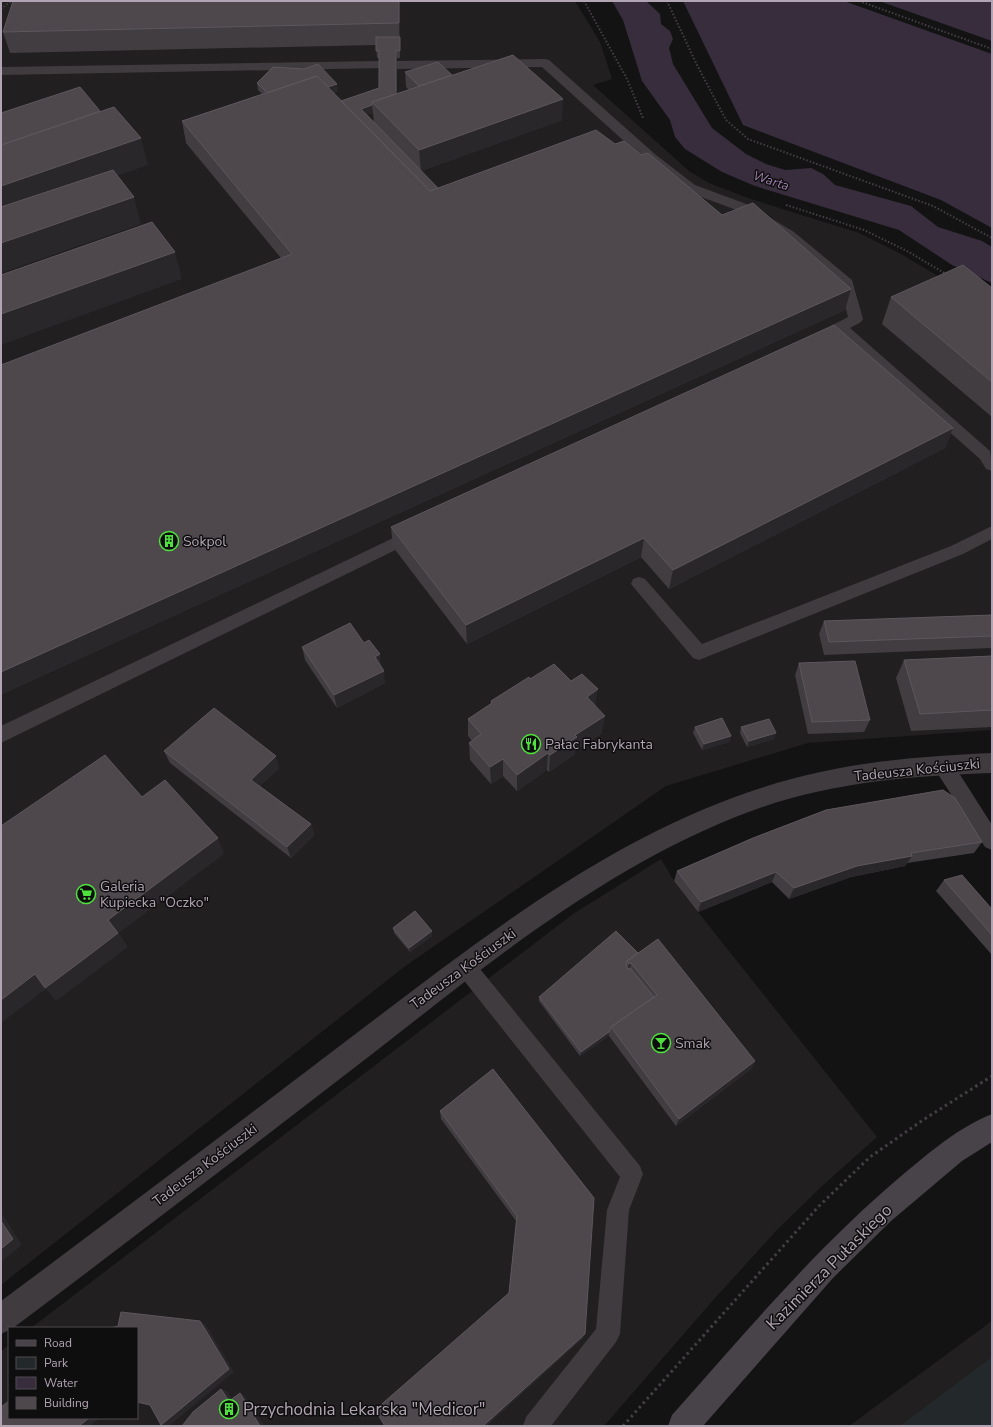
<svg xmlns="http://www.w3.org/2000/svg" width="993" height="1427" viewBox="0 0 993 1427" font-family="'Nunito Sans',sans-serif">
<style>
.built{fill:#211f20}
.green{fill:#23282b}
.water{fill:#372d3c}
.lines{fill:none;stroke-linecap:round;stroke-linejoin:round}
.path-far1{stroke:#443e45;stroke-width:2;stroke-dasharray:1.5 2;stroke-linecap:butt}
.path{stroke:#443e45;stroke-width:3;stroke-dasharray:2.5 3.5;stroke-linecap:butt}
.lane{fill:#403b3f;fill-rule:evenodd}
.street{fill:#403b3f;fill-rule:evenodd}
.secondary{fill:#484249;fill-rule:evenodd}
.wall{fill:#413d41;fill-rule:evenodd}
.shaded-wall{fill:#2a272a}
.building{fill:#4e484d;stroke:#5d575d}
.labels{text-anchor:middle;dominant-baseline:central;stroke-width:3;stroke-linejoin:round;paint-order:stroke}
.far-water-label{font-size:13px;font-style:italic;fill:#9e7eac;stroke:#0f0e0f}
.poi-label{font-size:14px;fill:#b2a5b3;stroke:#0f0e0f;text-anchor:start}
.street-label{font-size:14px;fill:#b2a5b3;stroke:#0f0e0f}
.near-street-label{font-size:17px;fill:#b2a5b3;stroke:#0f0e0f}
.near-poi-label{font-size:17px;fill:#b2a5b3;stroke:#0f0e0f;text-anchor:start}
</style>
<rect width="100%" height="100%" fill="#141314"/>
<!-- built -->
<path class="built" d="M1 1H575L600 42 612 79 593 85 689 171 709 183 748 198 859 233 901 254 992 308V730L808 743 666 786 404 967 1 1285Z
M661 859 674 881 698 912 877 1137 821 1187 777 1230 715 1298 604 1426H1V1351L9 1345V1418H137V1328H31L573 914Z
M992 1321V1426H849Z"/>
<!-- green -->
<path class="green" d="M992 1357V1426H900Z"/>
<!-- water -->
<path class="water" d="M612 1H646L660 14 661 24 670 31 673 39 669 48 673 64 712 128 746 154 766 164 785 170 811 168 823 174 835 185 911 206 938 227 982 241 992 247V283L952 265 899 230 755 186 722 172 685 149 675 137 670 120 642 81 623 20Z
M683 1H844L992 54V228L941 200 743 125Z
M879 1H992V41Z"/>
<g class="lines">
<!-- path-far1 -->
<path class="path-far1" d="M584 1 627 79 643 118
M667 1 697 65 726 120 748 139 933 206 992 238
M859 1 992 49
M1 9 11 1
M786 205 864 230 907 251 946 274"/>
<!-- path -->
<path class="path" d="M623 1426 819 1206 870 1157 923 1120 992 1076"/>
<!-- lane -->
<path class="lane" d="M545 59 549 60 656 155 695 185 749 205 794 232 852 280 863 319 861 322 850 328 990 451 992 471 986 469 980 459 839 334C830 338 822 345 812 342L810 339 812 336 848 317 840 285 784 238 739 211 685 191 646 161 542 67 396 69 390 65 396 61Z
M380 61 386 65 384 68 1 75V67Z
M992 526V539L963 554 699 660 693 658 631 584 633 579 639 577 645 579 702 644 951 546Z
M414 528 420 530 422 534 420 538 1 743V726Z
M943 757 950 759 992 825V850L985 847 936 771 934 765 936 759Z
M465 956 472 959 640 1166 643 1174 629 1210 620 1334 616 1342 551 1426H523L526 1417 596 1329 607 1210 620 1177 458 973 455 966 458 959Z"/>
<!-- street -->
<path class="street" d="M992 753V773C911 776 831 782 754 810 612 862 494 959 376 1051 270 1133 164 1214 57 1295L13 1328H9V1330L1 1334V1301C121 1212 240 1122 358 1032 481 939 604 841 752 791 833 763 908 757 992 753Z"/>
<!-- secondary -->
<path class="secondary" d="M992 1114V1142L962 1161 891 1221 833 1278 703 1426H668L672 1415C745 1333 816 1248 900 1177 929 1153 957 1128 992 1114Z"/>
</g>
<!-- wall -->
<path class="wall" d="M400 1V58H397L396 94 409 90 406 87 405 72 452 75 562 120 421 171 438 188 615 144 641 155 722 215 851 289 845 310 2 694 281 258 186 143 182 121 262 94 258 90 257 83 338 91 333 93 341 101 379 88V58H377L376 45 10 53 3 32ZM373 113 374 123 366 115Z
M992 288V417L882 324 891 297Z
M953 428 945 448 669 589 641 557 467 644 393 547 391 527Z
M992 615V648L824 655 819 634 824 621Z
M302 647 381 666 385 683 337 708 305 660Z
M992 656V727L911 731 896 678 904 660Z
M799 663 870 720 864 732 808 734 795 675Z
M530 679 596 706 602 733 575 751V754L549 772 547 770 517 791 503 776 491 784 470 760 469 743 472 741 468 736V719L491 704V701Z
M695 727 731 736 729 742 702 750 693 733Z
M741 727 774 739 747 747 740 733Z
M164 751 279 768 260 786 311 824 314 835 291 858 170 763Z
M982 842 974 853 907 863 905 866 851 877 789 899 772 882 698 912 674 881 677 871Z
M944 880 991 908H992V955L936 891Z
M393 928 432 936 410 952 394 933Z
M638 953 755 1061 751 1069 676 1126 609 1036 580 1056 539 1001V997Z
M493 1069 583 1338 486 1426H385L509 1293 516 1221 441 1119 440 1111Z"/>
<!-- shaded-wall -->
<path class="shaded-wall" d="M399 1H400V58L399 23Z
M396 50 397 58 396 105H374Z
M337 84 338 91 321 97 320 90Z
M563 99 562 120 421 171 419 150Z
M372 105 373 113 361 117V109Z
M141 138 148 165 1 217V186Z
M134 197 141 224 1 273V243Z
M175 252 182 279 1 345V314Z
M851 289 845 310 2 694 1 693V672Z
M953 428 945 448 669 589 673 570Z
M644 538 641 557 467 644 466 625Z
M380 654 381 666 376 670 375 657Z
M384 671 385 683 337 708 334 695Z
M598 689 595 707 587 697Z
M605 716 602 733 575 751V754L549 772 550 755 575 735Z
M776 733 774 739 747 747 749 741Z
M731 736 729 742 702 750 704 744Z
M548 753 547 770 517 791V775Z
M276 756 279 768 255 791 251 780Z
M503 759V776L491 784 490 767Z
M311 824 314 835 291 858 287 847Z
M218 838 224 854 119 933 128 947 56 1001 46 989 1 1023V1000Z
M912 856 905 866 851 877 789 899 794 888 857 866Z
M776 872 772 882 698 912 701 902Z
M432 931V936L410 952 409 948Z
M631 963 629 973 627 974 629 964Z
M609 1032V1036L580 1056 581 1052Z
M755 1061 751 1069 676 1126 679 1119Z
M1 1212 22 1245 1 1262Z
M200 1321 206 1325 234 1372 169 1426H164L161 1425Z
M585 1334 583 1338 486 1426H483Z
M221 1389 227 1391 235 1404 229 1401Z
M240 1393 245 1396 264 1426H260Z
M89 1418H100L90 1426H79Z"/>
<!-- building -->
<path class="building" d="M13 1H399V23L3 32Z
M376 37H400V51L396 50V94L372 102V105L361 109 438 188 430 191 341 101 379 88V51H376Z
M513 55 563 99 419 150 372 102Z
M438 62 452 75 419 86 405 72Z
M318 64 337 84 328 87 317 76 267 93 257 83 273 67 304 69Z
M317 76 430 191 596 130 615 144 624 141 641 155 648 153 722 215 753 203 851 289 1 672V365L292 254 182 121Z
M80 87 100 111 1 145V113Z
M114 107 141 138 1 186V145Z
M113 170 134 197 1 243V207Z
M152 222 175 252 1 314V275Z
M963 265 992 288V382L891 297Z
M834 325 953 428 673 570 644 538 466 625 391 527Z
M992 615V636L829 642 824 621Z
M350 623 364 643 369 640 380 654 375 657 384 671 334 695 302 647Z
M992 656V710L920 714 904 660Z
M855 661 870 720 812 722 799 663Z
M554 664 571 681 582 674 598 689 587 697 605 716 575 735 577 737 550 755 548 753 517 775 503 759 490 767 469 743 481 734 468 719 492 703 491 701 529 677 530 679Z
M214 708 276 756 251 780 311 824 287 847 164 751Z
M722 718 731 736 704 744 695 727Z
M769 719 776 733 749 741 741 727Z
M105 755 142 797 165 780 218 838 108 920 118 933 84 959 45 988 35 974 1 1000V826Z
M943 790 955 798 982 842 911 853 912 856 857 866 794 888 776 872 701 902 677 871 753 838 826 810Z
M962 875 991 908H992V935L944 880Z
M415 911 432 931 409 948 393 928Z
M616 931 638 953 627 961 626 966 628 969 630 968 654 997 611 1027 609 1032 581 1052 539 997Z
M658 939 755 1061 679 1119 611 1027 657 995 631 963 629 964 627 961Z
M493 1069 594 1198 585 1334 483 1426H385L375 1410 509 1293 517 1216 440 1111Z
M1 1221 13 1239 1 1249Z
M121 1312 200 1321 229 1369 161 1425 150 1405 137 1402V1328H111L118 1326Z
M221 1389 229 1401 240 1393 260 1426H182L193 1412Z
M9 1401V1418H89L79 1426H1V1407Z"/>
<!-- icons -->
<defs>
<symbol id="building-ring" viewBox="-11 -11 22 22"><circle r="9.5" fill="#0f0e0f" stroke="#4de33c" stroke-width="1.5"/><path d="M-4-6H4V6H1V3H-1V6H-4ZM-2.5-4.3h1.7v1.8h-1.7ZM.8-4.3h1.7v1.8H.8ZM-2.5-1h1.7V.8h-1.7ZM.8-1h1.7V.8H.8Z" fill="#4de33c"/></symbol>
<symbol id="restaurant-ring" viewBox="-11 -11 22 22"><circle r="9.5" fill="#0f0e0f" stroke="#4de33c" stroke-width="1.5"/><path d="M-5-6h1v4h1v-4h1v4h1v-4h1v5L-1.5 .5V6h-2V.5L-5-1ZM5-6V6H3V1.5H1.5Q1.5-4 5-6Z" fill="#4de33c"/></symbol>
<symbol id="supermarket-ring" viewBox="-11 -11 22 22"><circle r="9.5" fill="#0f0e0f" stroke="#4de33c" stroke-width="1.5"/><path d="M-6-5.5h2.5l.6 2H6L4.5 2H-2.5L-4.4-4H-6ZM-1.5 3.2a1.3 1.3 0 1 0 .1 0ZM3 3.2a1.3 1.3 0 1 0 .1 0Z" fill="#4de33c"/></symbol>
<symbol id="bar-ring" viewBox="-11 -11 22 22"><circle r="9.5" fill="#0f0e0f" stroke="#4de33c" stroke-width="1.5"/><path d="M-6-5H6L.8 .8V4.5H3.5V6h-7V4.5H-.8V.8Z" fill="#4de33c"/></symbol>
</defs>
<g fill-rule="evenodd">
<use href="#building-ring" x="158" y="530" width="22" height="22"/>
<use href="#restaurant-ring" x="520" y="733" width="22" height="22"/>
<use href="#supermarket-ring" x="75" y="883" width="22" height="22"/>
<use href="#bar-ring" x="650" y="1032" width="22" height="22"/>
<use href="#building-ring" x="218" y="1398" width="22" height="22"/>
</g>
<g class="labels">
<!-- far-water labels -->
<g class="far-water-label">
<text transform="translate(771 181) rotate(18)">Warta</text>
</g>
<!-- poi labels -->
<g class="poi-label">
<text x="183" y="541">Sokpol</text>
<text x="545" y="744">Pałac Fabrykanta</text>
<text x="100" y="886">Galeria<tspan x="100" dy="16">Kupiecka "Oczko"</tspan></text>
<text x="675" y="1043">Smak</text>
</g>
<!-- street labels -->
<g class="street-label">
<text transform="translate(917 770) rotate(-6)">Tadeusza Kościuszki</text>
<text transform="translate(463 969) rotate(-36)">Tadeusza Kościuszki</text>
<text transform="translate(205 1165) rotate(-37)">Tadeusza Kościuszki</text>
</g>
<!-- near-street labels -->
<g class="near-street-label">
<text transform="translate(829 1267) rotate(-45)">Kazimierza Pułaskiego</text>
</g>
<!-- near-poi labels -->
<g class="near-poi-label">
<text x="243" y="1409">Przychodnia Lekarska "Medicor"</text>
</g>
</g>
<!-- border -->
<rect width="993" height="1427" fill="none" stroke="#b2a5b3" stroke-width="4"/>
<!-- legend -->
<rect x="8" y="1327" width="130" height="92" fill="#0f0e0f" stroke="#504a51"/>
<rect x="16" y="1340" width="20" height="6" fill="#484249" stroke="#504a51"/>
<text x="44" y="1347" font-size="12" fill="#b2a5b3">Road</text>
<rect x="16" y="1357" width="20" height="12" fill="#23282b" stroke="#504a51"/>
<text x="44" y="1367" font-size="12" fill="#b2a5b3">Park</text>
<rect x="16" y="1377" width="20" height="12" fill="#372d3c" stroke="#504a51"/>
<text x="44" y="1387" font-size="12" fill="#b2a5b3">Water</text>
<rect x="16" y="1397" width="20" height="12" fill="#4e484d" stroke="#504a51"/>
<text x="44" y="1407" font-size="12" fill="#b2a5b3">Building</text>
</svg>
